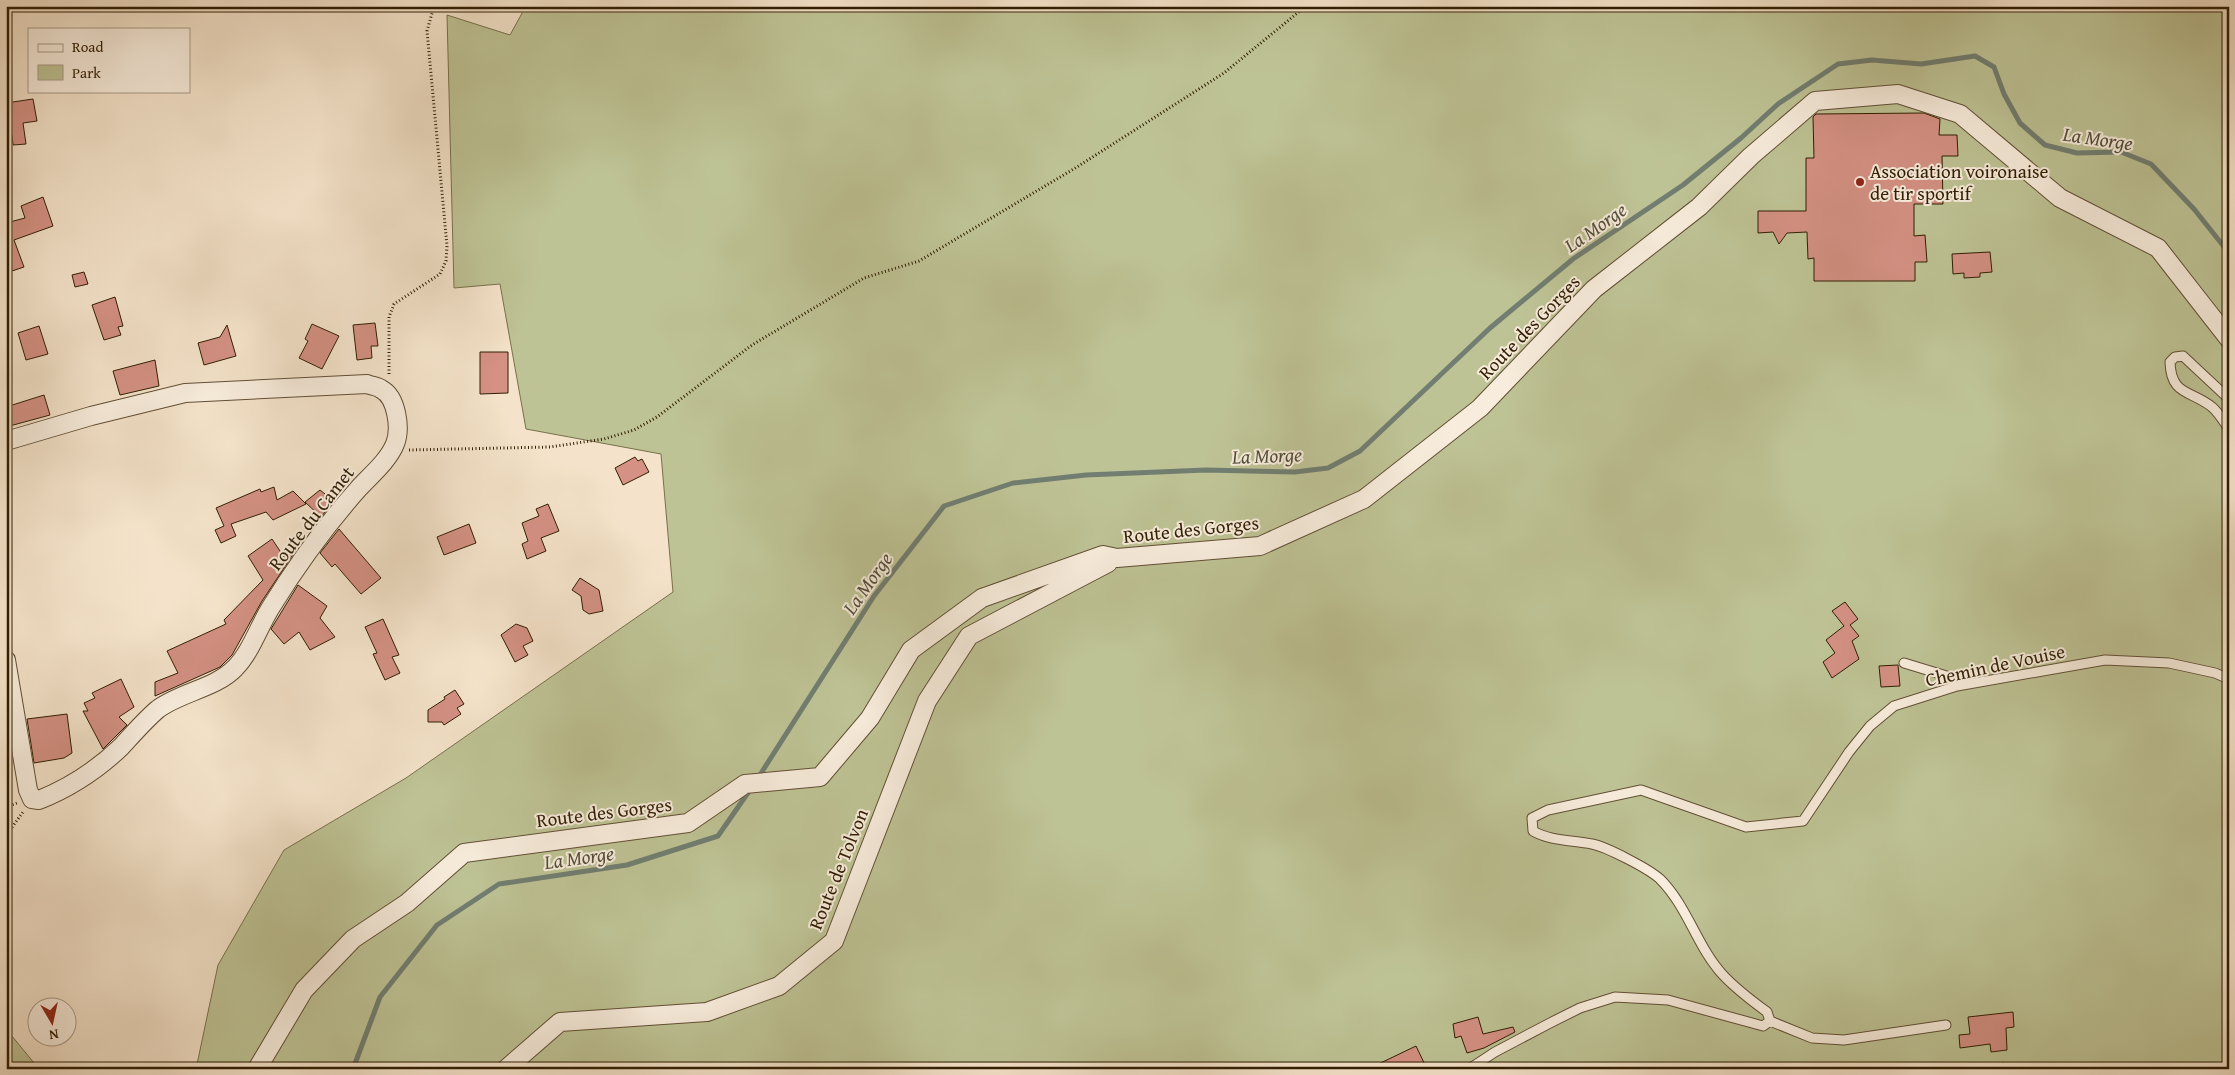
<svg xmlns="http://www.w3.org/2000/svg" width="2235" height="1075" viewBox="0 0 2235 1075" font-family="'Gentium Book Plus',serif">
<style>
.green{fill:#bec395;stroke:#78704c}
.lines{fill:none;stroke-linecap:round;stroke-linejoin:round}
.stream{stroke:#717e71;stroke-width:5}
.building{fill:#d49184;stroke:#311e03}
.lane-casing{stroke:#624f35;stroke-width:11}
.street-casing{stroke:#624f35;stroke-width:20}
.path{stroke:#311e03;stroke-width:3;stroke-dasharray:1 2.5;stroke-linecap:butt}
.lane{stroke:#f8eddd;stroke-width:9}
.street{stroke:#f8eddd;stroke-width:18}
.poi-dot{fill:#8f2418;stroke:#f8eddd;stroke-width:2}
.labels{text-anchor:middle;dominant-baseline:central;stroke-width:4;stroke-linejoin:round;paint-order:stroke}
.poi-label{font-size:19px;fill:#311e03;stroke:#f8eddd;text-anchor:start}
.street-label{font-size:19px;fill:#311e03;stroke:#f8eddd}
.water-label{font-size:20px;font-style:italic;fill:#514e3a;stroke:#f8eddd}
</style>
<rect width="100%" height="100%" fill="#f4e3ca"/>
<filter id="stains"><feTurbulence type="fractalNoise" baseFrequency=".004" numOctaves="4"/><feColorMatrix values="0 0 0 0 .2 0 0 0 0 .09 0 0 0 0 .02 0 0 0 .5 -.17"/></filter>
<radialGradient id="worn" r=".72"><stop offset=".6" stop-color="#630" stop-opacity="0"/><stop offset="1" stop-color="#630" stop-opacity=".3"/></radialGradient>
<!-- green -->
<path class="green" d="M526 6H2229V1069H196L218 965 284 850 406 778 673 592 661 454 526 429 500 284 454 288 447 15 510 35Z
M6 1030H7L39 1069H6Z"/>
<g class="lines">
<!-- stream -->
<path class="stream" d="M758 778 874 596 944 506 1013 483 1086 475 1206 470 1295 472 1328 468 1360 451 1490 328 1573 259 1683 185 1741 138 1778 104 1838 64 1872 60 1921 64 1975 56 1994 67 2004 94 2020 123 2045 145 2077 153 2121 152 2151 164 2194 209 2229 253
M353 1069 380 997 437 925 499 884 627 865 718 836 752 787"/>
</g>
<!-- building -->
<path class="building" d="M33 99 37 121 23 123 26 144 13 145 12 135 6 136V103Z
M1924 113 1940 119 1939 135H1957L1958 156H1942L1943 204H1914V236L1925 235 1927 262H1915V281H1814V258L1808 259 1807 232 1787 233 1779 244 1773 232 1758 233V211H1806V158H1814L1813 117 1816 114Z
M43 197 53 226 14 240 24 267 6 273V223L25 218 21 206Z
M1990 252 1992 272 1980 273V277L1964 278V273L1953 274 1952 254Z
M84 272 88 284 75 287 72 275Z
M115 297 123 326 118 327 121 335 104 340 92 305Z
M375 323 378 346H371L372 358 357 360 353 325Z
M312 324 339 336 322 369 299 358 308 341 305 339Z
M227 325 236 356 204 365 198 343 220 337Z
M39 326 48 354 26 360 18 333Z
M480 352H508V393L480 394Z
M155 360 159 386 120 395 113 371Z
M44 395 50 415 6 427V407Z
M635 457 638 461 642 459 649 472 623 485 615 468Z
M274 487 277 500 293 491 306 504 273 520 266 512 231 524 236 536 221 543 215 530 224 526 216 508 260 489 261 492Z
M320 490 334 501 321 517 305 502Z
M548 504 559 531 541 538 546 551 527 559 522 544 528 541 522 523 539 516 536 509Z
M469 524 476 543 444 555 437 537Z
M339 529 381 578 361 594 335 564 332 567 320 553Z
M272 539 284 557 298 547 262 601 232 655 220 667 155 696V682L178 673 167 651 226 624 224 620 263 580 248 556Z
M580 578 599 590 603 611 589 614 583 610 581 596 572 590Z
M298 585 327 606 320 618 335 637 310 650 299 632 284 644 271 629Z
M1845 602 1858 619 1850 625 1859 636 1852 641 1859 659 1832 678 1823 662 1835 653 1826 640 1844 626 1832 611Z
M383 619 399 655 392 657 400 673 385 680 373 654 377 653 365 627Z
M516 624 527 628 533 641 523 646 528 655 515 662 501 635Z
M1898 665 1900 686 1881 687 1879 666Z
M121 679 134 707 119 717 127 725 103 749 83 711H88L84 703 95 698 92 693Z
M455 690 464 704 457 708 461 714 444 725 442 722H428V710L445 699 444 697Z
M67 714 72 753 64 758 34 763 27 719Z
M2013 1012 2014 1027 2006 1028 2007 1050 1991 1052 1990 1044 1960 1048 1959 1035 1970 1034 1968 1017Z
M1478 1017 1483 1034 1513 1027 1515 1032 1484 1048 1467 1053 1461 1036 1455 1038 1453 1024Z
M1416 1046 1427 1069H1368Z"/>
<g class="lines">
<defs>
<path id="lane" d="M2229 399 2183 356 2175 357 2170 362C2171 396 2191 390 2212 407 2219 413 2224 422 2229 429
M1904 663 1950 677 1957 686
M1770 1021 1812 1038 1844 1040 1946 1025
M1469 1069 1495 1052 1550 1023 1580 1008 1615 997 1668 1000 1763 1026 1770 1021 1767 1012C1752 1001 1736 989 1723 975 1697 947 1688 907 1660 879 1649 869 1607 847 1592 844 1573 840 1550 841 1533 831L1532 818 1548 810 1641 790 1746 827 1803 821 1849 752 1870 726 1894 706 1957 686 2105 660 2169 663 2215 673 2229 679"/>
<path id="street" d="M6 441 91 416 185 393 367 384C371 386 377 386 381 389 397 397 401 429 395 444 388 461 371 475 359 488 326 525 297 565 271 607 259 626 251 652 235 668 216 688 181 692 158 709 145 720 133 734 121 747 98 769 69 788 39 800L32 799 28 790 6 660
M257 1069 304 990 353 939 407 903 464 853 688 823 745 784 820 777 870 718 911 650 982 598 1103 555 1117 558 1260 546 1364 499 1480 408 1594 289 1699 207 1751 156 1815 101 1898 94 1960 114 2060 198 2158 248 2229 339
M506 1069 560 1022 707 1012 779 986 834 941 927 701 969 636 1108 563"/>
</defs>
<!-- lane casing -->
<use href="#lane" class="lane-casing"/>
<!-- street casing -->
<use href="#street" class="street-casing"/>
<!-- path -->
<path class="path" d="M389 374V317L394 304 440 274 446 261 447 246 427 31 434 6
M409 450 550 447 604 439 634 430 657 417 752 345 864 278 919 261 1077 167 1224 73 1306 6
M6 807 17 803
M6 868 8 833 23 812
M1999 1069 2005 1062"/>
<!-- lane -->
<use href="#lane" class="lane"/>
<!-- street -->
<use href="#street" class="street"/>
</g>
<!-- markers -->
<circle class="poi-dot" cx="1860" cy="182" r="5"/>
<g class="labels">
<!-- poi labels -->
<g class="poi-label">
<text x="1870" y="171">Association voironaise<tspan x="1870" dy="22">de tir sportif</tspan></text>
</g>
<!-- street labels -->
<g class="street-label">
<text transform="translate(1529 327) rotate(-46)">Route des Gorges</text>
<text transform="translate(311 518) rotate(-52)">Route du Camet</text>
<text transform="translate(1191 529) rotate(-6)">Route des Gorges</text>
<text transform="translate(1995 665) rotate(-12)">Chemin de Vouise</text>
<text transform="translate(604 812) rotate(-7)">Route des Gorges</text>
<text transform="translate(838 869) rotate(-68)">Route de Tolvon</text>
</g>
<!-- water labels -->
<g class="water-label">
<text transform="translate(2098 138) rotate(8)">La Morge</text>
<text transform="translate(1595 227) rotate(-35)">La Morge</text>
<text transform="translate(1267 455) rotate(-2)">La Morge</text>
<text transform="translate(867 583) rotate(-55)">La Morge</text>
<text transform="translate(579 857) rotate(-8)">La Morge</text>
</g>
</g>
<!-- margin -->
<rect width="2235" height="1075" fill="none" stroke="#f4e3ca" stroke-width="25"/>
<rect x="8" y="8" width="2220" height="1060" fill="none" stroke="#311e03" stroke-width="2.5"/>
<rect x="12" y="12" width="2210" height="1050" fill="none" stroke="#311e03"/>
<!-- legend -->
<rect x="28" y="28" width="162" height="65" fill="#f8eddd" stroke="#a89a86"/>
<rect x="38" y="44" width="25" height="8" fill="#f8eddd" stroke="#a89a86"/>
<text x="72" y="52" font-size="15" fill="#311e03">Road</text>
<rect x="38" y="65" width="25" height="15" fill="#bec395" stroke="#a89a86"/>
<text x="72" y="78" font-size="15" fill="#311e03">Park</text>
<!-- north arrow -->
<g transform="translate(52 1022) rotate(171)"><circle r="24" fill="#f8eddd" stroke="#a89a86"/>
<path d="M0-4L9 19L0 12L-9 19Z" fill="#8f2418"/>
<text y="-8" font-size="14" font-weight="bold" text-anchor="middle" fill="#311e03">N</text>
</g>
<rect width="100%" height="100%" filter="url(#stains)"/>
<rect width="100%" height="100%" fill="url(#worn)"/>
</svg>
